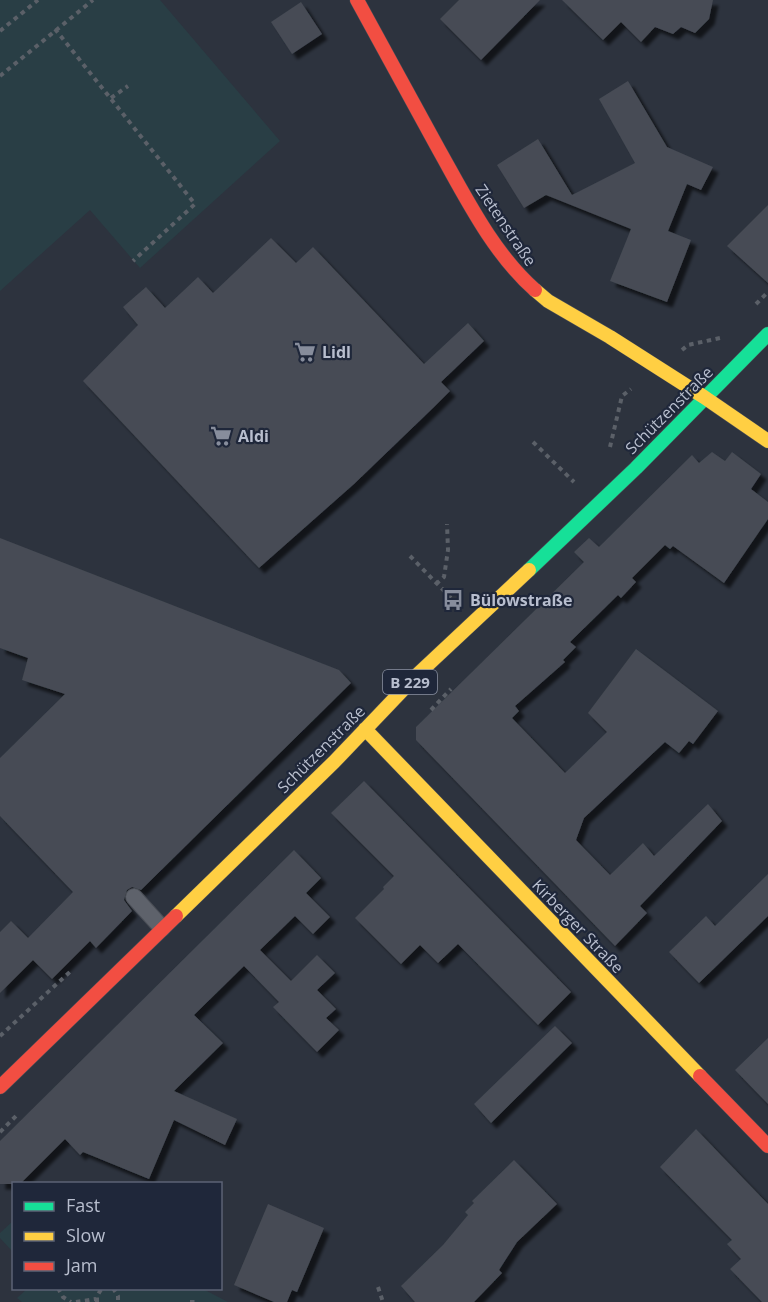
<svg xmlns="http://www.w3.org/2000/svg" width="768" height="1302" viewBox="0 0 768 1302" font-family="'Open Sans',sans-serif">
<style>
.green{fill:#293e45}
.building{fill:#464b54;filter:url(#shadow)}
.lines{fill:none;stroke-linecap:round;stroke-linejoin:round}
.lane-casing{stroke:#4a4e56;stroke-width:18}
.fast-casing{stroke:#4a4e56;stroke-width:15}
.slow-casing{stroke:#4a4e56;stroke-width:15}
.jam-casing{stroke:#4a4e56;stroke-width:15}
.path{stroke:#5b6068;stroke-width:4;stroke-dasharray:4.5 4.5;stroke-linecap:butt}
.lane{stroke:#5e626b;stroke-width:16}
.fast{stroke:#16e098;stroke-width:14}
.slow{stroke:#ffcf43;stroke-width:14}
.jam{stroke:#f24e42;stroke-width:14}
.labels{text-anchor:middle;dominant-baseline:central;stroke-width:4.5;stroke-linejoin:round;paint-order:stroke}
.shield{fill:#1f273a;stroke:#8a91a2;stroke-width:1.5}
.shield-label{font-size:15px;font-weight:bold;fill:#b8bece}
.street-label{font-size:16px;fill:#b8bece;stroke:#1f273a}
.poi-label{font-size:16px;font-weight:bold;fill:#b8bece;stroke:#1f273a;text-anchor:start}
</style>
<defs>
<filter id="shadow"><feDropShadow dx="5.5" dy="5.5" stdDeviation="1.5" flood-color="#0009"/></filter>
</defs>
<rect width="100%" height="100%" fill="#2d333e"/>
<!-- green -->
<path class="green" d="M0 0H160L280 141 140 268 90 210 0 291Z
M13 1221V1252L0 1238V1233Z
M203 1289 228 1302H22L17 1298 27 1289Z"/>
<!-- building -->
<path class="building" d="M459 0H540L481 60 440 19Z
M562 0H713L709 19 695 33 681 27 673 34 655 27 641 42 621 22 603 40Z
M301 2 322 34 292 54 271 22Z
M628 81 667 147 713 167 701 190 687 184 668 231 691 240 667 302 610 281 631 229 546 195 524 208 497 165 538 139 572 195 635 163 599 99Z
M768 205V283L727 246Z
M271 238 296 263 313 247 424 364 468 323 484 341 441 382 450 391 433 408 354 484 259 568 83 381 138 325 123 307 146 287 165 308 198 277 213 293Z
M712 452 725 461 732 452 761 474 751 489 768 502V519L724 583 673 546 670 549 665 545 632 578 636 582 621 598 618 595 570 642 576 647 563 660 565 662 515 706 519 711 512 718 565 773 607 732 588 713 636 649 718 711 693 744 689 741 679 753 665 742 584 818 576 840 610 875 643 843 654 856 708 804 722 821 640 906 647 913 615 946 416 740V727L584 562 574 552 589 538 599 547 692 455 699 463Z
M0 538 339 670 351 683 141 890 132 887 127 890 124 900 132 911 96 948 90 941 52 979 33 960 0 993V932L11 921 28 938 73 892 0 816V758L65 694 22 680 28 658 0 648Z
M364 781 571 992 538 1025 458 944 438 963 420 945 401 964 355 918 384 889 383 887 394 876 331 813Z
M294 850 321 878 306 893 330 917 313 934 295 916 260 950 291 981 317 955 335 973 317 990 336 1009 326 1018 339 1030 317 1052 273 1007 279 1002 244 966 194 1015 223 1043 174 1091 237 1119 225 1145 174 1120 149 1179 83 1152 80 1155 65 1139 20 1184H0V1141Z
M768 874V916L699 983 669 952 706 916 715 926Z
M555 1026 572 1043 491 1123 474 1104Z
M768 1038V1104L735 1070Z
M696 1129 768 1204V1302H762L730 1269 741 1259 727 1244 732 1240 660 1167Z
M514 1160 557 1204 517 1242 499 1270 502 1273 474 1302H415L401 1286 443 1245 468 1215 465 1212 474 1203 472 1201Z
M268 1204 324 1228 297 1292 292 1290 287 1302H274L234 1285Z"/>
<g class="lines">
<defs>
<path id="lane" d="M134 897 162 928"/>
<path id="fast" d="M529 570 636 468 768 334"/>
<path id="slow" d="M535 290 548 301 610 337 704 397 768 441
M365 729 700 1076
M176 916 334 762 418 674 529 570"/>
<path id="jam" d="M357 0C384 50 412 100 439 150 466 198 493 253 535 290
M700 1076 768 1146
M0 1087 176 916"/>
</defs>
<!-- lane casing -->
<use href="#lane" class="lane-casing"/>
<!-- fast casing -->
<use href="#fast" class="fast-casing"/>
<!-- slow casing -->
<use href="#slow" class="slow-casing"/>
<!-- jam casing -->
<use href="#jam" class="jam-casing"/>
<!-- path -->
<path class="path" d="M55 29 195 204 133 261
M0 31 38 0
M0 76 93 0
M111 98 128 86
M756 304 768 292
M682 350 688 345 720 338
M533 442 574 482
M610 447 622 396 631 389
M410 556 453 600
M436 584 444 577 448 550 447 524
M431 710 451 689
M0 1036 72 970
M0 1132 18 1114
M378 1287 383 1302
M58 1288 63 1297 71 1302
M113 1288 118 1296V1302
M76 1302 96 1299
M97 1302V1296L102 1288
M190 1302H196"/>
<!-- lane -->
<use href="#lane" class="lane"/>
<!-- fast -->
<use href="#fast" class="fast"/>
<!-- slow -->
<use href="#slow" class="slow"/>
<!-- jam -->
<use href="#jam" class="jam"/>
</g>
<!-- icons -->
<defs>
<symbol id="supermarket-bare" viewBox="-9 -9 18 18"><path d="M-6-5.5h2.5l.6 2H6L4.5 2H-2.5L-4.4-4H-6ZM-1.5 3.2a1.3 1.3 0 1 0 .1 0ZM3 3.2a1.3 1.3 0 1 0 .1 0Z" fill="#878d9c" stroke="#1f273a" stroke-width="2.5" paint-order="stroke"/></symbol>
<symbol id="bus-bare" viewBox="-9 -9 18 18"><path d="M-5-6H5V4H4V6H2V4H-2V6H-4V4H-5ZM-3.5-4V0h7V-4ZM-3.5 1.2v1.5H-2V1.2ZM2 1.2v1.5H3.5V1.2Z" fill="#878d9c" stroke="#1f273a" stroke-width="2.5" paint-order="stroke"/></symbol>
</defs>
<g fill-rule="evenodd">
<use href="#supermarket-bare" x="290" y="337" width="30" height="30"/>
<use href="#supermarket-bare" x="206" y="421" width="30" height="30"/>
<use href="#bus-bare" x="438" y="585" width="30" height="30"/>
</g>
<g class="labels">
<!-- shield labels -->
<rect class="shield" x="383" y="670" width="54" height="24" rx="4.5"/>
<g class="shield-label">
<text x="410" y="682">B 229</text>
</g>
<!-- street labels -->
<g class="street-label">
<text transform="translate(506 225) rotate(56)">Zietenstraße</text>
<text transform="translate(669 410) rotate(-45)">Schützenstraße</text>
<text transform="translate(321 749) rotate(-45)">Schützenstraße</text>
<text transform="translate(578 926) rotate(46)">Kirberger Straße</text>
</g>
<!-- poi labels -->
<g class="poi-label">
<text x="322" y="352">Lidl</text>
<text x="238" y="436">Aldi</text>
<text x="470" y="600">Bülowstraße</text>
</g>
</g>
<!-- legend -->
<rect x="12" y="1182" width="210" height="108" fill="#1f273a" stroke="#5c6375" stroke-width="1.5"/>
<rect x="24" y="1202" width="30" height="9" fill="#16e098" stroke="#5c6375" stroke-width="1.5"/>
<text x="66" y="1212" font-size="18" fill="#b8bece">Fast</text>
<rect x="24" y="1232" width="30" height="9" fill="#ffcf43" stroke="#5c6375" stroke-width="1.5"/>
<text x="66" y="1242" font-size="18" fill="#b8bece">Slow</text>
<rect x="24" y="1262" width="30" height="9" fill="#f24e42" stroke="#5c6375" stroke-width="1.5"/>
<text x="66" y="1272" font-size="18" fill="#b8bece">Jam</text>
</svg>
